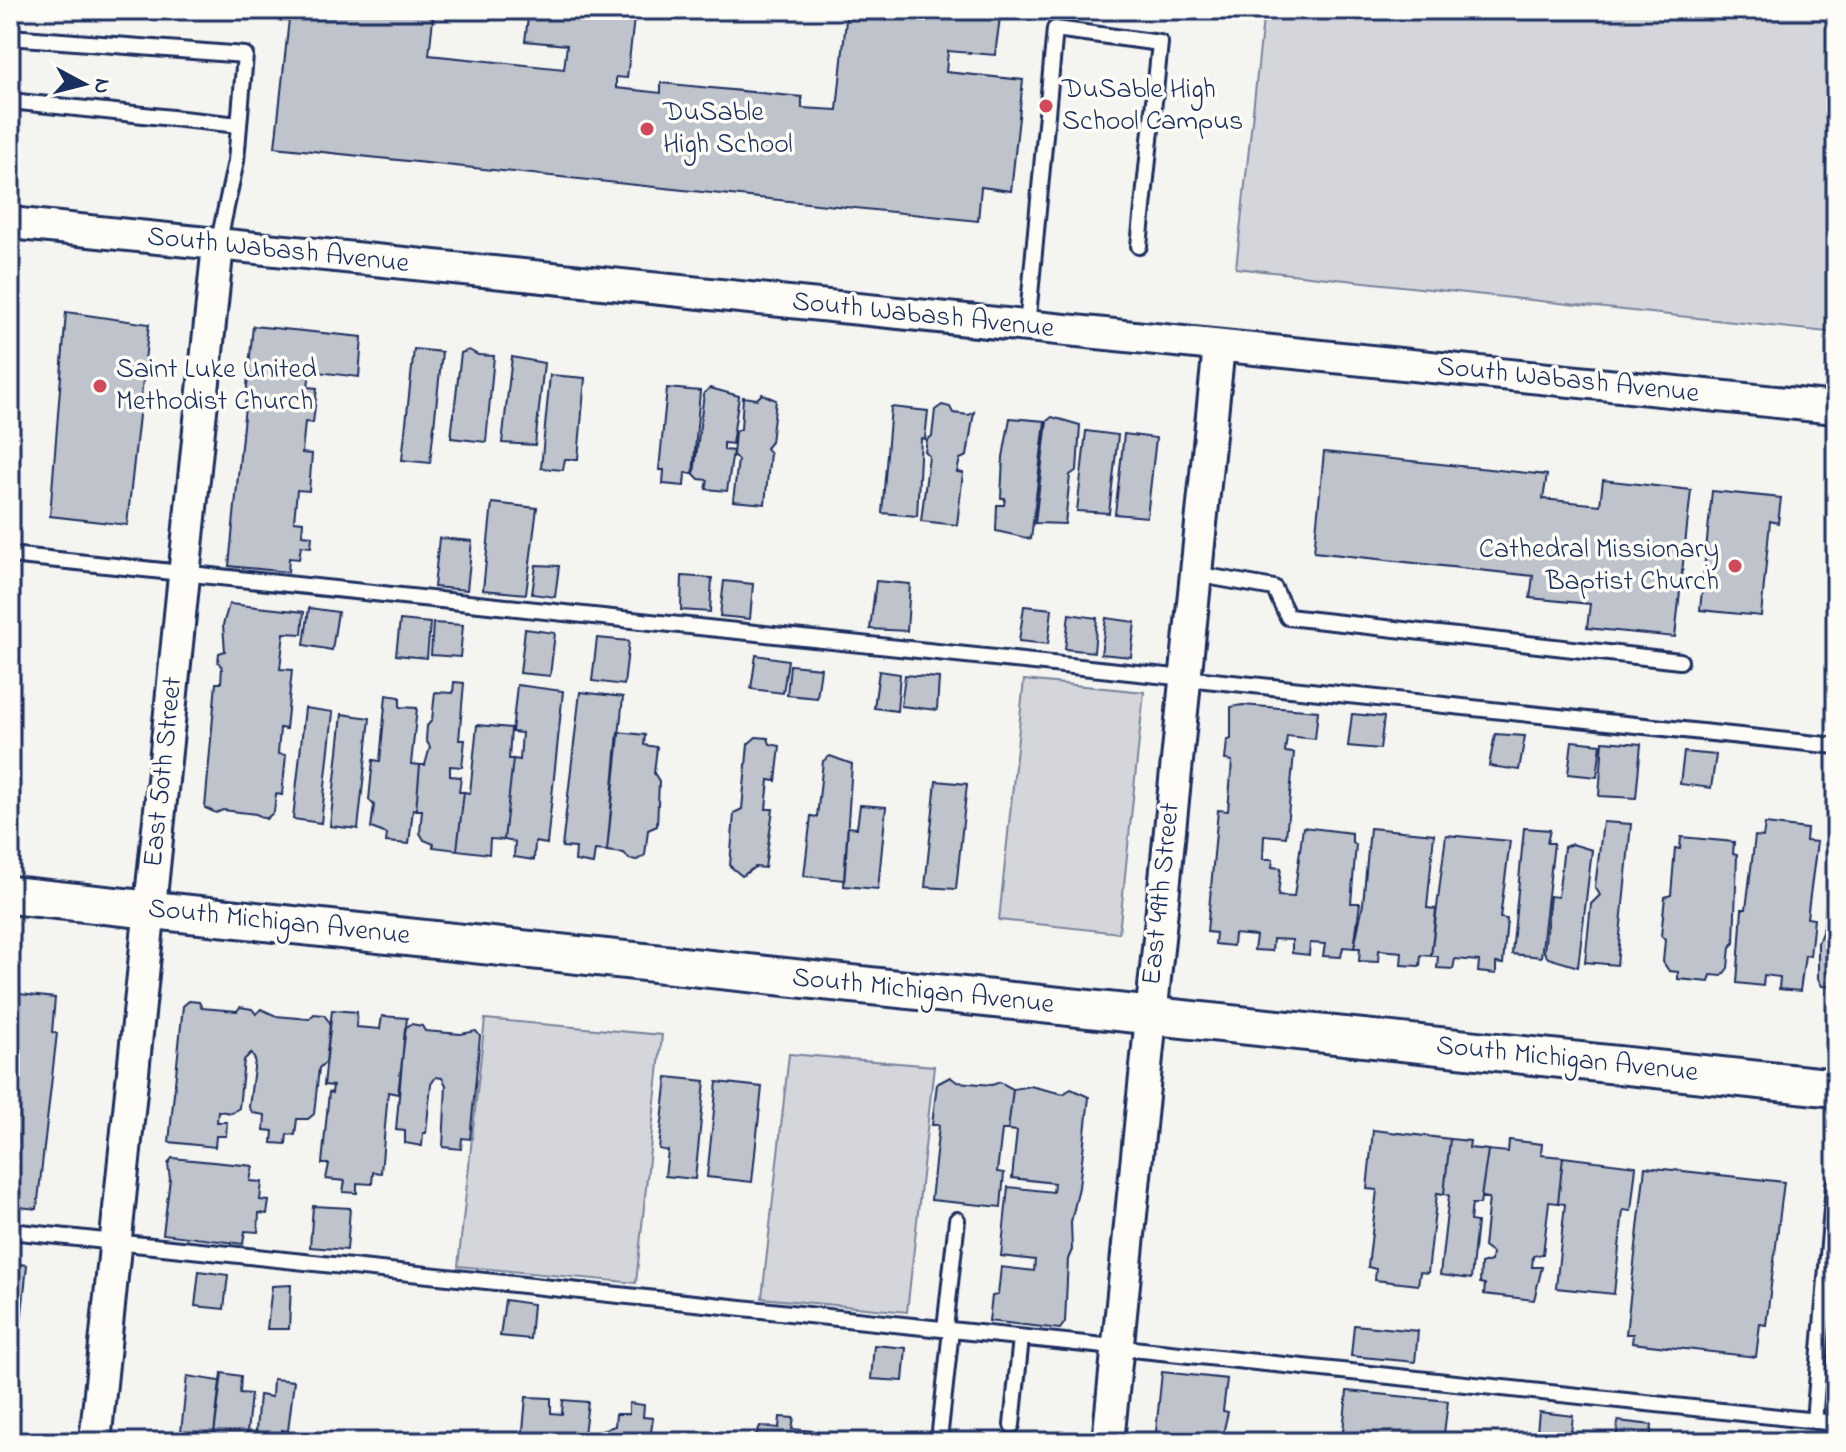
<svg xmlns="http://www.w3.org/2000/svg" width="1846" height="1452" viewBox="0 0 1846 1452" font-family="'Indie Flower',sans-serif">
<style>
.green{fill:#d4d6db;stroke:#78829c;stroke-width:2}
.building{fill:#bfc3cc;stroke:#1b2f5e;stroke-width:2}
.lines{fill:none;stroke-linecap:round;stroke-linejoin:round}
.service-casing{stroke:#1b2f5e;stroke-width:20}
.minor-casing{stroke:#1b2f5e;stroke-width:36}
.tertiary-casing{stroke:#1b2f5e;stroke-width:42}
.service{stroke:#fdfcf7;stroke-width:14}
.minor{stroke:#fdfcf7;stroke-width:30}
.tertiary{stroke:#fdfcf7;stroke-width:36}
.poi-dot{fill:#d1495b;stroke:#fdfcf7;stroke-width:3}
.labels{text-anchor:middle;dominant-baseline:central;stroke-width:7;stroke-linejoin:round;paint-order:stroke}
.poi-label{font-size:28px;fill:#1b2f5e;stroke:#fdfcf7;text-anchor:start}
.street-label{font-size:28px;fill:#1b2f5e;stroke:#fdfcf7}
</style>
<rect width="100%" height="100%" fill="#f4f4f1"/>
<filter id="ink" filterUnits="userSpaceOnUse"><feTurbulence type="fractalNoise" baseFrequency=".0125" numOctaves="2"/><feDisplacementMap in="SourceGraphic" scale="16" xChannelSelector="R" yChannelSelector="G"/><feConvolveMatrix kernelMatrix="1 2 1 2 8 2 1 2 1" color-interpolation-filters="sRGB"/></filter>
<g filter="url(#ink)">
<!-- green -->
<path class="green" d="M1264 10H1836V333L1236 268Z
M1024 680 1144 692 1119 933 999 920Z
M485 1019 662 1035 636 1283 458 1266Z
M789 1054 934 1066 907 1312 762 1298Z"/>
<!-- building -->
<path class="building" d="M290 10H434L429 55 564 69 567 45 525 41 529 10H635L627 78 616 77V88L661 93V83L802 97V108L837 110 847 10H1001L995 55 948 51 946 72 1023 80 1011 191 981 187 978 221 275 147Z
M66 312 149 324 127 525 50 516Z
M253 326 362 337 359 377 310 371 308 387 317 388 313 423 305 422 302 453 312 454 309 491 297 490 294 521 303 522 302 535 312 536 311 547 301 546 299 559 289 558 288 572 229 566Z
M414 349 442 352 430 463 402 460Z
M469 350 478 355 494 356 486 442 451 438 461 353Z
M512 357 544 363 535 445 502 443Z
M550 375 585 378 578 459H565L563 470 541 468Z
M667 388 700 391 693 474 685 473 684 486 663 484 664 470H659Z
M710 388 739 396 732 444 724 443V450L733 451 727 491 706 489 708 480 699 479 694 474 704 393Z
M762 394 776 400 771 442 766 448 770 453 765 504 733 501 738 460 733 455 735 432 741 429 743 397 757 399Z
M942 405 950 407 953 413 969 415 974 412 967 456 960 459 957 472 963 473 957 525 921 521 929 456 925 452 927 440 932 436 935 410Z
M891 407 928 411 925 439 921 438 917 516 882 513Z
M1052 417 1080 425 1077 470 1070 475 1065 524 1035 523 1047 421Z
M1010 418 1045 421 1031 539 996 531 997 505H1004L1005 498H1001L1003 457Z
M1086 431 1118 435 1109 513 1077 511Z
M1124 434 1156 438 1147 517 1115 514Z
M1324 452 1547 475 1543 499 1600 505 1603 480 1691 490 1675 637 1587 628 1590 604 1530 598 1533 576 1314 552Z
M1712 491 1781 498 1778 523 1770 521 1761 616 1700 610Z
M492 503 537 508 526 594 483 590Z
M439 538 472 541 467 590 434 587Z
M536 565 559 566 555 597 532 594Z
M682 576 712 578 710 612 681 610Z
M724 581 753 584 750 619 720 616Z
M876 581 910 584 907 631 870 629Z
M229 604 304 612 302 634 284 633 280 669 292 670 286 729 280 728 278 754 286 755 282 795 276 794 274 812 266 819 256 814 223 810 216 813 205 808 216 683H221L222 667 218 662 219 653 225 651 223 625Z
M1024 606 1052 609 1048 644 1019 641Z
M309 608 338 612 332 650 304 645Z
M1069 614 1097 618 1094 652 1065 649Z
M1106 618 1135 622 1131 657 1101 654Z
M400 620 430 623 427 658 396 655Z
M433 623 463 625 460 657 431 655Z
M525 629 555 633 550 676 520 673Z
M597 638 629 641 624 685 592 681Z
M756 655 788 660 783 693 751 689Z
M790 665 821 668 817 698 787 695Z
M879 671 900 674 897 711 874 708Z
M905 675 939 678 937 710 901 706Z
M454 682 464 683 459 740H465L462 767 450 766V776L461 777 459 792H464L457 850 433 847 434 844 424 840 420 833 422 810H416L420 765H425L430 747 426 740 427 726 432 720 435 692 453 693Z
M517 685 563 691 547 844 535 842 534 860 514 857 515 842 504 840 513 759 520 760 522 733 512 732Z
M580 692 623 697 607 851 595 850 593 864 575 861 576 848 562 847Z
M386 695 400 697V707L417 708 411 764 420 765 416 810 413 809 409 844 386 842 387 834 371 828 374 805 369 800 373 760 380 761Z
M1242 705 1318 711 1315 739 1287 736 1285 752 1294 753 1286 837 1264 835 1263 859H1273L1272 867 1281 868 1278 896 1294 897 1303 827 1352 833V843L1356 844 1351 903H1360L1354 948 1343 947 1341 957 1323 956 1325 944 1310 943 1309 955 1292 953V940L1273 939 1272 951 1254 950 1256 936 1234 934 1233 946 1215 944 1216 933 1207 932 1218 810 1228 811 1232 761 1225 760 1227 740 1231 739V707Z
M305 708 333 712 321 823 293 819Z
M342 714 370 718 358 829 330 826Z
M1352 714 1384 717 1380 749 1348 746Z
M477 725 511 728 509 759H513L504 840 490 839 489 854 457 850 464 792 470 793Z
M618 732 645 735 644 745 657 747 654 773 659 781 657 826 648 830 645 855 637 860 629 859 624 853 607 851Z
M1495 734 1525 736 1519 770 1489 766Z
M756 737 768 738 770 744 780 746 776 781 769 780 766 809H773L765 868 755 867 742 876 730 866 734 813 742 809 748 744Z
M1572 741 1601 744 1597 777 1568 774Z
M1603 741 1641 744 1636 798 1599 796Z
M1684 752 1716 755 1711 788 1680 784Z
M830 756 852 764 844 880 804 876 811 816 817 817 823 761Z
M936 781 967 784 956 889 925 887Z
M860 805 886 807 878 889 844 886 848 827 857 828Z
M1603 822 1631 824 1617 965 1585 962 1591 904 1600 895 1595 887Z
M1765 824 1807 829 1806 841 1817 842 1807 918 1814 919 1810 956 1805 955 1800 991 1779 989 1780 977 1764 975 1763 986 1737 983 1742 909H1746L1755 836 1763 837Z
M1370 828 1434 834 1427 908 1436 909 1431 956 1421 955 1420 966 1401 965 1402 952 1379 950 1378 962 1359 961 1360 948H1354L1363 904Z
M1524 828 1550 830 1547 843H1554L1541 957 1512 954Z
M1446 835 1510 841 1500 918 1507 919 1503 964 1496 963V974L1478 972 1479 961 1455 959 1453 969 1437 968 1438 956H1431Z
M1681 837 1734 842 1733 854 1737 855 1734 943 1730 947 1728 968 1722 976 1711 975 1709 982 1678 979V972L1669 971 1663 962 1665 940 1661 936 1665 897 1671 895 1675 848 1680 849Z
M1572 844 1592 850 1578 967 1548 958 1544 952 1550 896 1558 897 1564 847Z
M1828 876 1836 877V983L1832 987 1822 986 1818 979V943L1824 927Z
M10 988 20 989 19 994 55 998 52 1032 57 1033 37 1209 10 1206Z
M189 1001 199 1002 202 1008 237 1011 240 1007 252 1009 256 1014 261 1009 276 1016 309 1019 314 1014 324 1015 330 1023 326 1062 319 1068 314 1114 308 1119H297L295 1135 287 1134 286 1144 272 1143 273 1131 264 1130 265 1115 253 1113 249 1107 255 1060 251 1053 244 1060 239 1108 232 1113 218 1111 217 1122H227L226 1136H216L215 1147 169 1142 183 1006Z
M332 1010 357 1012 356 1027 380 1029 382 1016 407 1018 398 1094 388 1092 381 1173 373 1172 372 1184 357 1183V1193L343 1192 345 1181 326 1179 329 1164H322L329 1092 332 1093 333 1086 324 1085Z
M411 1024 422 1026 425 1031 461 1034 476 1031 480 1036 470 1139 462 1138 461 1149 443 1147 446 1085 442 1078 436 1077 431 1084 426 1133H423L422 1146 405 1143V1131L396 1130 405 1028Z
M667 1077 705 1081 695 1179 665 1176 668 1151 659 1149Z
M950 1077 957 1082 992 1085 1000 1082 1013 1089 1008 1130H1002L997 1172 1004 1173 1001 1207 931 1200 939 1125H932L937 1084Z
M717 1082 762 1087 752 1182 707 1177Z
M1030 1086 1063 1094 1071 1089 1089 1097 1079 1187 1071 1222 1072 1250 1068 1259 1065 1322 1060 1329 989 1321 992 1296 998 1295 1001 1267 1034 1271 1035 1260 1001 1256 1008 1187 1053 1192 1054 1183 1012 1178 1017 1131 1008 1130 1013 1089Z
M1373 1130 1450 1139 1444 1194 1437 1193 1428 1273 1420 1272 1418 1285 1375 1280 1376 1269 1368 1267 1377 1190 1367 1189Z
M1450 1139 1470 1141 1469 1148 1488 1150 1480 1204H1472L1470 1221 1477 1222 1471 1279 1440 1275 1449 1195 1444 1194Z
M1509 1140 1542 1144 1541 1155 1563 1157 1558 1203 1549 1202 1543 1254 1533 1256 1532 1267H1542L1534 1300 1484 1294 1485 1284 1480 1283 1481 1264 1491 1261 1492 1253 1484 1247 1489 1198 1481 1197 1488 1150 1508 1152Z
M1563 1157 1636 1166 1631 1211 1623 1210 1614 1294 1556 1288 1565 1204 1558 1203Z
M172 1158 253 1166 250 1181 262 1182 260 1200 269 1201 267 1214 259 1213 258 1232 245 1231 243 1244 163 1234 170 1179 168 1164Z
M1645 1167 1784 1182 1766 1325 1760 1324 1756 1357 1632 1343 1633 1334H1626Z
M313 1206 350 1208 347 1250 310 1247Z
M10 1263 27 1265 10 1430Z
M199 1271 228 1275 224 1309 195 1306Z
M291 1285 289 1329H267L272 1286Z
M505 1300 533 1304 530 1339 500 1336Z
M1354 1325 1418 1331 1415 1362 1351 1356Z
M874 1345 906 1348 903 1381 871 1379Z
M1162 1372 1227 1379 1223 1411 1228 1412 1221 1442H1155Z
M222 1373 241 1376 240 1393 251 1394 246 1442H213Z
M187 1376 220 1381 213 1442H180Z
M273 1379 294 1381 288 1431 282 1430 281 1442H255L259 1395 272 1397Z
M1347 1391 1448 1401 1443 1442H1342Z
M526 1397 551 1398V1413L562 1414 563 1400 588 1402 583 1442H522Z
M629 1403 644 1405 643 1417 653 1418 651 1432 665 1438V1442H599L600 1431 615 1426 616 1414H629Z
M1539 1412 1573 1416 1570 1442H1536Z
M780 1417 794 1418 792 1429 813 1431V1442H753L760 1426 779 1428Z
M1618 1421 1652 1425 1650 1442H1616Z
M1724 1432 1759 1435 1758 1442H1724Z
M489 1436 518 1440 517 1442H488Z"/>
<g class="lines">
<defs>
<path id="service" d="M10 37 245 55 236 161 218 245
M10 101 239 125
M1027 327 1055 29 1160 43 1139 246
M10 555 1836 746
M1195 574 1274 588 1288 617 1680 661
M10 1231 1836 1423
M945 1329 957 1220
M1814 1421 1834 1185
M1012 1425 1021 1338
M939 1440 951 1330"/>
<path id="minor" d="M10 223 1836 408
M95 1442 218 245
M1108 1442 1219 346"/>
<path id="tertiary" d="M10 895 1836 1088"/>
</defs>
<!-- service casing -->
<use href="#service" class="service-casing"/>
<!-- minor casing -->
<use href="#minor" class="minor-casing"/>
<!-- tertiary casing -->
<use href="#tertiary" class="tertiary-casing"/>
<!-- service -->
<use href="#service" class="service"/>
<!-- minor -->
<use href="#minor" class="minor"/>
<!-- tertiary -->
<use href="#tertiary" class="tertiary"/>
</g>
</g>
<!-- markers -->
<g class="poi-dot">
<circle cx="1046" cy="106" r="8"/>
<circle cx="647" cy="129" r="8"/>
<circle cx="100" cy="386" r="8"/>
<circle cx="1735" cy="566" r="8"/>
</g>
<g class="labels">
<!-- poi labels -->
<g class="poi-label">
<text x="1062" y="90">DuSable High<tspan x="1062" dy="32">School Campus</tspan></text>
<text x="663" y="113">DuSable<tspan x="663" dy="32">High School</tspan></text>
<text x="116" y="370">Saint Luke United<tspan x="116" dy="32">Methodist Church</tspan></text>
<text x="1719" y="550" text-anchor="end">Cathedral Missionary<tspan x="1719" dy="32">Baptist Church</tspan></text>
</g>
<!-- street labels -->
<g class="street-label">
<text transform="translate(278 251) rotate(6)">South Wabash Avenue</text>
<text transform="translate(923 316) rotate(6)">South Wabash Avenue</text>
<text transform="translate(1568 381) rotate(6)">South Wabash Avenue</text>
<text transform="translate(164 772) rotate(-84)">East 50th Street</text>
<text transform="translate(1162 894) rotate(-84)">East 49th Street</text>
<text transform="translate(279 923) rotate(6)">South Michigan Avenue</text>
<text transform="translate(923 992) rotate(6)">South Michigan Avenue</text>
<text transform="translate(1567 1060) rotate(6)">South Michigan Avenue</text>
</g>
</g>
<!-- margin -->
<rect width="1846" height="1452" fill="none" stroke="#fdfcf7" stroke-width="40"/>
<rect x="20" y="20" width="1806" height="1412" fill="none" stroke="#1b2f5e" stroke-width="3" filter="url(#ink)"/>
<!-- north arrow -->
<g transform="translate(84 84) rotate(97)" stroke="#fdfcf7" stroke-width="6" paint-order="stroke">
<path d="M0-6L14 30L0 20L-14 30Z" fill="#1b2f5e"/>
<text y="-12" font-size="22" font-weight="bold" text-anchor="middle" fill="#1b2f5e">N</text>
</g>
</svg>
